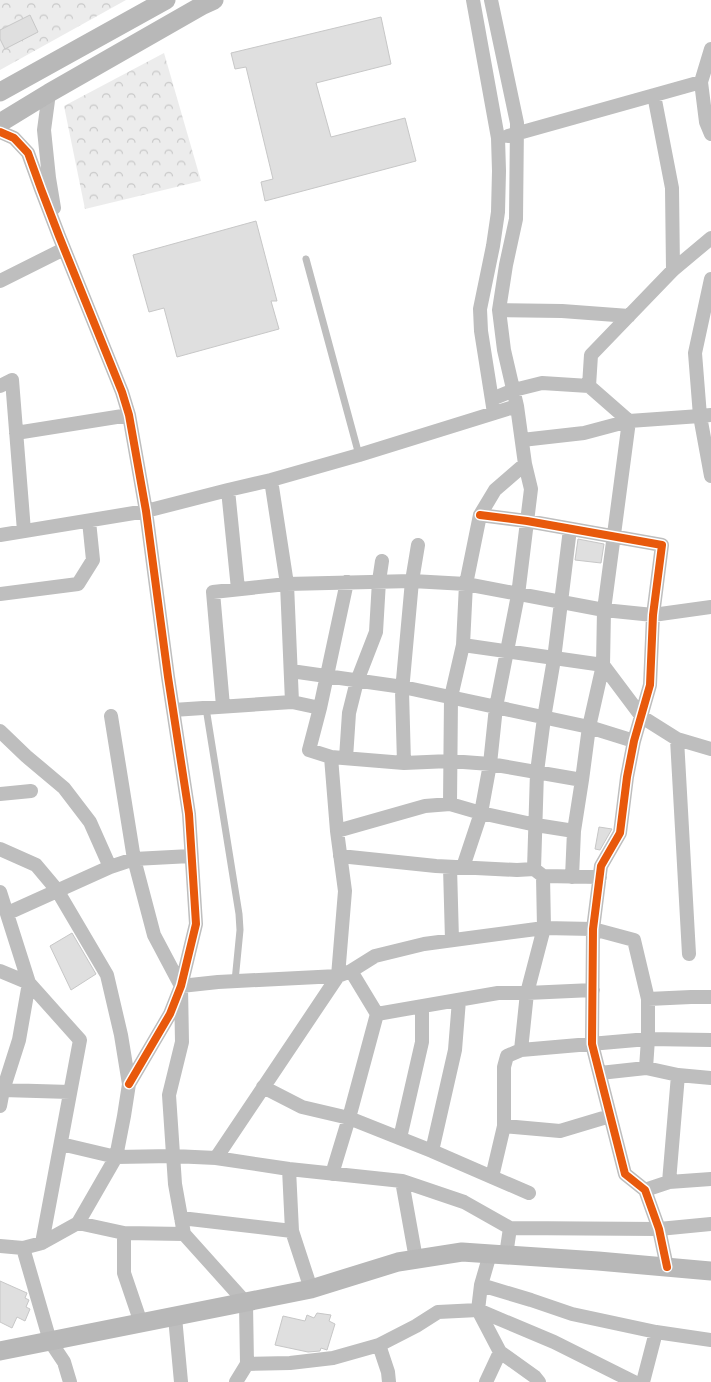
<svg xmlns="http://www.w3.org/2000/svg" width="711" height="1382" viewBox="0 0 711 1382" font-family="Cabin,sans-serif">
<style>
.park{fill:url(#park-crowns)}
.building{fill:#dfdfdf;stroke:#c7c7c7}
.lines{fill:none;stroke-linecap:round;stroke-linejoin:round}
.lane{stroke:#bebebe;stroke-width:7}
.street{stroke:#bebebe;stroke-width:14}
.secondary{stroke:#b8b8b8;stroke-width:19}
.cycleway-casing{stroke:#fff;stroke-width:11}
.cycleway{stroke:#e8590c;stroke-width:8}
</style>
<defs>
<pattern id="park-crowns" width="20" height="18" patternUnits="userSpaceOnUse" patternTransform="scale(1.25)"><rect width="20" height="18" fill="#ececec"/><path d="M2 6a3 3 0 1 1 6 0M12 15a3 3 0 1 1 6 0" fill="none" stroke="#c9c9c9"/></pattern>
</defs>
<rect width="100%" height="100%" fill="#fff"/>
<!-- park -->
<path class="park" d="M0 0H126L0 70Z
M164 53 201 181 85 209 64 106Z"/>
<!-- building -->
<path class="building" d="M30 15 38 32 5 49 0 39V30Z
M381 17 391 64 316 83 331 137 405 118 416 161 265 201 261 182 273 179 246 67 235 69 231 53Z
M256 221 277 301H271L279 329 177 357 164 308 149 312 133 255Z
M578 539 604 544 601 563 575 560Z
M599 827 612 829 600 850 595 849Z
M72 933 96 974 71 990 50 946Z
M0 1281 27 1293 25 1298 29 1300 26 1307 30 1309 25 1321 17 1317 12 1328 0 1322Z
M317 1313 331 1315 329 1321 335 1324 327 1350 321 1348 320 1351 308 1352 275 1345 283 1316 305 1321 307 1315 314 1318Z"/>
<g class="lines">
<!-- lane -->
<path class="lane" d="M306 259 359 455
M206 708 239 914 240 930 235 981"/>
<!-- street -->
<path class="street" d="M473 0 498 138 499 171 498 212 493 246 480 309 481 331 494 413
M711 49 701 82 706 122 711 134
M49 93 44 130 49 178 54 208
M654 95 672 188 673 270
M0 132 14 138 28 153 41 189 59 236 122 392 129 415 146 511 168 677 189 814 196 924 181 986 170 1014 129 1084
M508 136 701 82
M711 279 695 353 700 416 711 476
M0 281 64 249
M499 310 562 311 629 316
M0 386 12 380 24 531
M492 399 514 390 542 383 589 386
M16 433 129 415
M522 440 584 433 629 421 700 416 711 415
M271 480 287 584 292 702
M228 490 238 589
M480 515 527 521 662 545 653 615 650 685 634 741 627 777 620 833 601 866 593 929 592 1044 625 1174 645 1190 659 1229 667 1267
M0 535 146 511 228 490 271 480 359 455 517 406
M347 582 320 708 309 750 331 757 404 763 450 761 490 764 582 780
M0 594 78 584 93 560 89 521
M463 645 603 665 642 717 677 739 711 749
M291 671 403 687 589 727 634 741
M223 706 213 592 287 584 412 581 466 584 604 610 653 615 711 607
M173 710 292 702 320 708
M111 716 134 859 154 935 181 986 182 1042 169 1095 175 1184 184 1234 246 1303 247 1364 236 1382
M0 731 26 756 64 788 90 822 110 867
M677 739 689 954
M346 758 349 713 357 681 376 632 379 581 382 561
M404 763 402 691 412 581 418 545
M0 794 31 791
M450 804 451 697 463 645 466 584 480 515 495 490 525 464
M337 831 425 806 450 804 481 813 536 825 574 831
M0 849 36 865 57 890 107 975 121 1035 129 1084 124 1116 116 1157 78 1223 42 1243 23 1248 0 1246
M340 856 436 866 517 870 534 869 543 876 600 877
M450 867 452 940
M463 867 481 813 490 764 496 707 518 595 531 489 525 464 517 406 504 350 499 310 506 265 516 219 517 123 491 0
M534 869 537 772 544 718 554 659 570 529
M572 877 574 831 582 780 589 727 603 665 604 610 629 421 589 386 591 355 673 270 711 238
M0 892 29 983 19 1040 3 1090 0 1106
M8 913 110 867 134 859 191 856
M0 971 29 983 80 1040 42 1243
M181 986 218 982 338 976 351 971 375 956 424 944 544 928 593 929 634 940 648 999V1039L646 1068
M648 999 691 997H711
M377 1014 498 993H527L593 990
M521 1050 527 993 544 928 543 876
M600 1073 646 1068 678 1075 711 1078
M263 1087 302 1107 349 1118 432 1151 529 1193
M3 1090 70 1092
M504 1126 560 1131 610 1116
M400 1138 422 1042V1006
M61 1144 116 1157 173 1156 216 1158 289 1169 402 1181 464 1202 510 1228 659 1229 711 1224
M432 1151 455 1050 459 1000
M216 1158 338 976 345 891 337 831 331 757
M289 1169 292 1231 311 1289
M332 1174 349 1118 377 1014 351 971
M492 1177 504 1126V1067L507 1056 521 1050 648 1039 711 1040
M402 1181 416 1259
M669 1182 678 1075
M645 1190 669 1182 711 1179
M181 1218 292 1231
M78 1223 124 1233 184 1234
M124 1233V1273L141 1323
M23 1248 50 1341 64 1362 70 1382
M490 1254 481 1285 478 1310 500 1352 535 1377 539 1382
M506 1255 510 1228
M481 1285 531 1300 572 1314 656 1332 711 1340
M175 1317 181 1382
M379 1345 388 1372 389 1382
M247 1364 290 1363 333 1358 379 1345 416 1326 438 1312 478 1310 554 1342 634 1382
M486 1382 500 1352
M643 1382 656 1332"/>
<!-- secondary -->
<path class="secondary" d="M0 92 166 0
M0 123 49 93 203 5 214 0
M0 1351 311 1289 398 1262 462 1252 598 1261 711 1271"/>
<defs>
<path id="cycleway" d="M0 132 14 138 28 153 41 189 59 236 122 392 129 415 146 511 168 677 189 814 196 924 181 986 170 1014 129 1084
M480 515 527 521 662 545 653 615 650 685 634 741 627 777 620 833 601 866 593 929 592 1044 625 1174 645 1190 659 1229 667 1267"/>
</defs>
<!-- cycleway casing -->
<use href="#cycleway" class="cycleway-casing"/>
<!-- cycleway -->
<use href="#cycleway" class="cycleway"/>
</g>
</svg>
